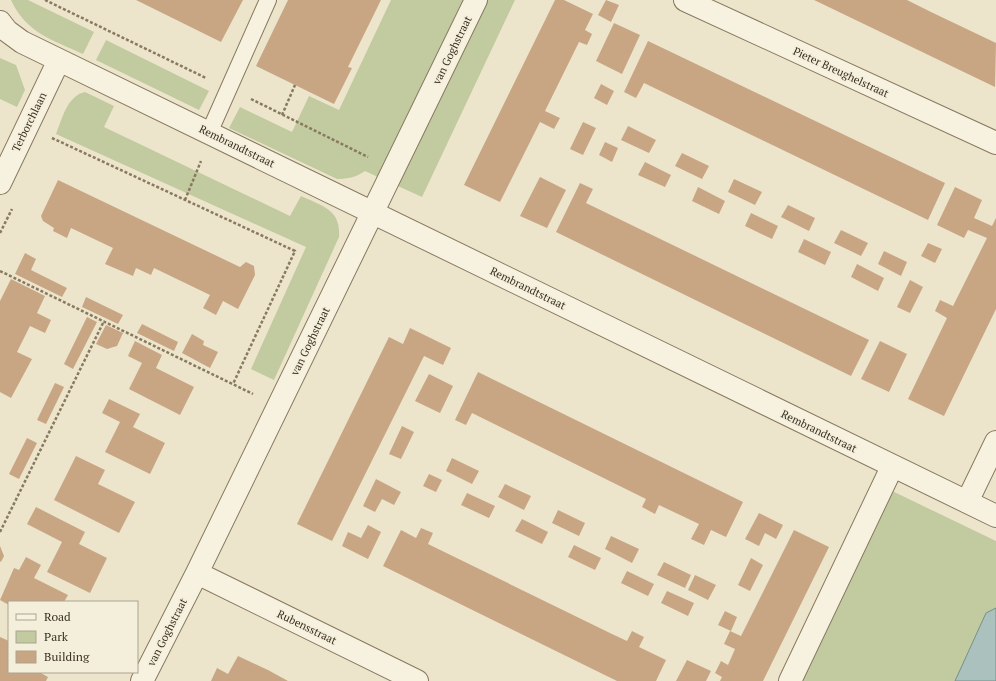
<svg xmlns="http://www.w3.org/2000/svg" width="996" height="681" viewBox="0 0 996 681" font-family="'PT Serif',serif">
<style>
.green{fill:#c2caa0}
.water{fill:#abc1bd;stroke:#72908b}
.building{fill:#c8a684}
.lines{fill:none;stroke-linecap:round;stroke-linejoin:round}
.service-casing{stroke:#887960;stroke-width:18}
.pedestrian-casing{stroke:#887960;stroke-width:24}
.minor-casing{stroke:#887960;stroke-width:24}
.path{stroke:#887960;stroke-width:2.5;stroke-dasharray:3 2;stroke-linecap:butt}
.service{stroke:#f7f2df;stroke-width:16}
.pedestrian{stroke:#f7f2df;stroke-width:22}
.minor{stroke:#f7f2df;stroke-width:22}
.labels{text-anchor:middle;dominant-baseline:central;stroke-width:3.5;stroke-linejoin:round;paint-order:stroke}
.street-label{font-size:11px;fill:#3a3023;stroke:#f4efdb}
</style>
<rect width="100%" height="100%" fill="#ece5cb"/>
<!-- green -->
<path class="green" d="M11 0H28L94 32 83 54C53 40 26 33 11 0Z
M391 0H515L422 197 365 171C356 177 349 179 337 179L229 128 240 107 292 132 309 96 339 110Z
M106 40 209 91 199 110 96 60Z
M0 58 16 65 25 90 17 107 0 99Z
M85 92 114 106 104 127 290 216 301 196C322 206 341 209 339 237L274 380 251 369 306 247 56 134C62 119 67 96 85 92Z
M888 489 996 541V608L986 613 955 681H797Z"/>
<!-- water -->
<path class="water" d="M996 608V681H955L986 613Z"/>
<!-- building -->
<path class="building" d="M136 0H243L221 42Z
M288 0H381L348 67 352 68 334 104 256 66Z
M555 0H564L593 14 585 30 592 34 587 45 579 42 545 111 560 118 554 129 540 122 500 202 464 185Z
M606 0 619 5 611 22 598 15Z
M814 0H907L931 12 996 43 995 87Z
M614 23 640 35 622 74 596 61Z
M648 41 945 183 928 220 644 83 636 98 624 92Z
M601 84 614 91 607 105 594 98Z
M583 122 596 128 583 155 570 149Z
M628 126 656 140 649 153 621 140Z
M605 142 618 148 612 162 599 155Z
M682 153 709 166 702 179 675 166Z
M645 162 671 175 665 187 638 175Z
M540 177 566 190 547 228 520 216Z
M734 179 762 192 755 205 728 192Z
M58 180 240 267 246 262 254 266 255 275 238 309 223 301 216 315 203 308 210 295 154 268 151 275 136 268 133 276 105 264 113 248 71 228 67 238 53 231 54 228 43 221 41 216Z
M580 183 593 189 586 203 869 340 851 376 556 232Z
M698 187 725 201 719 214 692 201Z
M955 187 982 200 974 218 992 226 996 218V309L944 416 908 399 947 318 935 311 940 300 953 306 987 238 968 230 964 238 937 225Z
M788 205 815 218 809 231 781 217Z
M751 213 778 226 772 239 745 226Z
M841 230 868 243 861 256 834 243Z
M804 239 831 252 825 265 798 252Z
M928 243 942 249 935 263 921 256Z
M884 251 907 262 901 276 878 264Z
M25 253 36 259 31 270 67 288 62 297 15 274Z
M857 264 884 278 878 291 851 277Z
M11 279 45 296 37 313 51 320 45 333 30 326 17 352 32 359 11 398 0 392V301Z
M910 280 923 287 910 313 897 307Z
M86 297 123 315 118 324 82 307Z
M87 317 97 322 73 369 64 364Z
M142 324 178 342 174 351 137 333Z
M106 325 123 333 117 346 107 349 96 344Z
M410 328 451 348 443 365 424 356 332 541 297 524 389 337 403 344Z
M192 334 204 341 203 345 218 352 210 368 182 353Z
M135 341 162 355 156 368 194 387 180 415 129 389 142 363 128 356Z
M880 341 907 354 889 392 861 379Z
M478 372 743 502 726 537 711 530 704 545 691 539 699 524 659 505 655 514 642 507 646 499 472 413 466 425 455 420Z
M429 374 453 386 440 413 415 401Z
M55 383 64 387 46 424 37 420Z
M109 399 140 414 133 427 165 443 150 474 105 452 120 422 102 413Z
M402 426 414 432 401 459 389 454Z
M27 438 37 443 19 479 9 474Z
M76 456 105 470 98 484 135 502 119 533 54 500Z
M452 458 479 471 472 484 446 471Z
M429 474 442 480 436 492 423 486Z
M376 479 401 492 394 505 382 499 375 512 363 506Z
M505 484 531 496 524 510 498 497Z
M467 493 495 506 489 518 461 505Z
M36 507 85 532 79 544 107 558 90 593 47 572 62 542 27 524Z
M558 510 585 523 579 536 552 523Z
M759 513 783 525 776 539 765 533 759 546 745 539Z
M522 519 548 532 542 544 515 531Z
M368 525 381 532 368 559 342 546 348 532 361 538Z
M421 528 433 533 428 544 612 634 627 641 632 631 644 637 639 647 666 660 656 681H617L383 566 401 530 416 538Z
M794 530 829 547 763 681H720L722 677 715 673 721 661 728 665 735 649 724 644 730 631 741 636Z
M611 536 639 549 632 563 605 549Z
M574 545 601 558 595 570 568 557Z
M0 546 4 556 1 562 0 561Z
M26 557 41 565 34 578 68 595 64 602H9V605L0 600 14 568 19 570Z
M751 558 763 565 750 591 738 585Z
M664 562 691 575 685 588 657 575Z
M627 571 654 584 648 596 621 583Z
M695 575 716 585 708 600 688 590Z
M667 591 694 603 688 616 661 603Z
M725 611 737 617 731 631 718 625Z
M0 637 9 641V672H39L48 677 46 681H0Z
M238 656 268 670 288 681H211L217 668 228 674Z
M687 660 711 671 706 681H676Z"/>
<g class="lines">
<defs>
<path id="service" d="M209 133 268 0"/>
<path id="pedestrian" d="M790 681 892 467"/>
<path id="minor" d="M685 0 996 143
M0 22 7 31 22 42 996 516
M0 183 59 60
M967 502 996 442
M197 573 417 681
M142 681 197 573 476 0"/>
</defs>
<!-- service casing -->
<use href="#service" class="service-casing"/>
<!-- pedestrian casing -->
<use href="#pedestrian" class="pedestrian-casing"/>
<!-- minor casing -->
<use href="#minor" class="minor-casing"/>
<!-- path -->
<path class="path" d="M45 0 206 78
M251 99 368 157
M282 115 295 85
M52 138 295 251 233 384
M185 200 201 161
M0 233 12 209
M0 271 253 394
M0 532 104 321"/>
<!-- service -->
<use href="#service" class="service"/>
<!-- pedestrian -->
<use href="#pedestrian" class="pedestrian"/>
<!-- minor -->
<use href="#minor" class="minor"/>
</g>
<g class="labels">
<!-- street labels -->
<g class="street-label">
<text transform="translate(452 50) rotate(-64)">van Goghstraat</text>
<text transform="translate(841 72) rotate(25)">Pieter Breughelstraat</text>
<text transform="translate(29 122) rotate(-64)">Terborchlaan</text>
<text transform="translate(237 146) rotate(26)">Rembrandtstraat</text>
<text transform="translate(528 288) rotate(26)">Rembrandtstraat</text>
<text transform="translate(310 341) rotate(-64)">van Goghstraat</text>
<text transform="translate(819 431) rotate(26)">Rembrandtstraat</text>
<text transform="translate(307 627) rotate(26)">Rubensstraat</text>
<text transform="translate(167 632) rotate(-63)">van Goghstraat</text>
</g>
</g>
<!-- legend -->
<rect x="8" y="601" width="130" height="72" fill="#f4efdb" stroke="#aaa391"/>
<rect x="16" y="614" width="20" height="6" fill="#f7f2df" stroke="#aaa391"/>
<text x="44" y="621" font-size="12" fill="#3a3023">Road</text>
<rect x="16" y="631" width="20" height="12" fill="#c2caa0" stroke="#aaa391"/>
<text x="44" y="641" font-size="12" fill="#3a3023">Park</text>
<rect x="16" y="651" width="20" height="12" fill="#c8a684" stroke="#aaa391"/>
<text x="44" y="661" font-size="12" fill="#3a3023">Building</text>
</svg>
